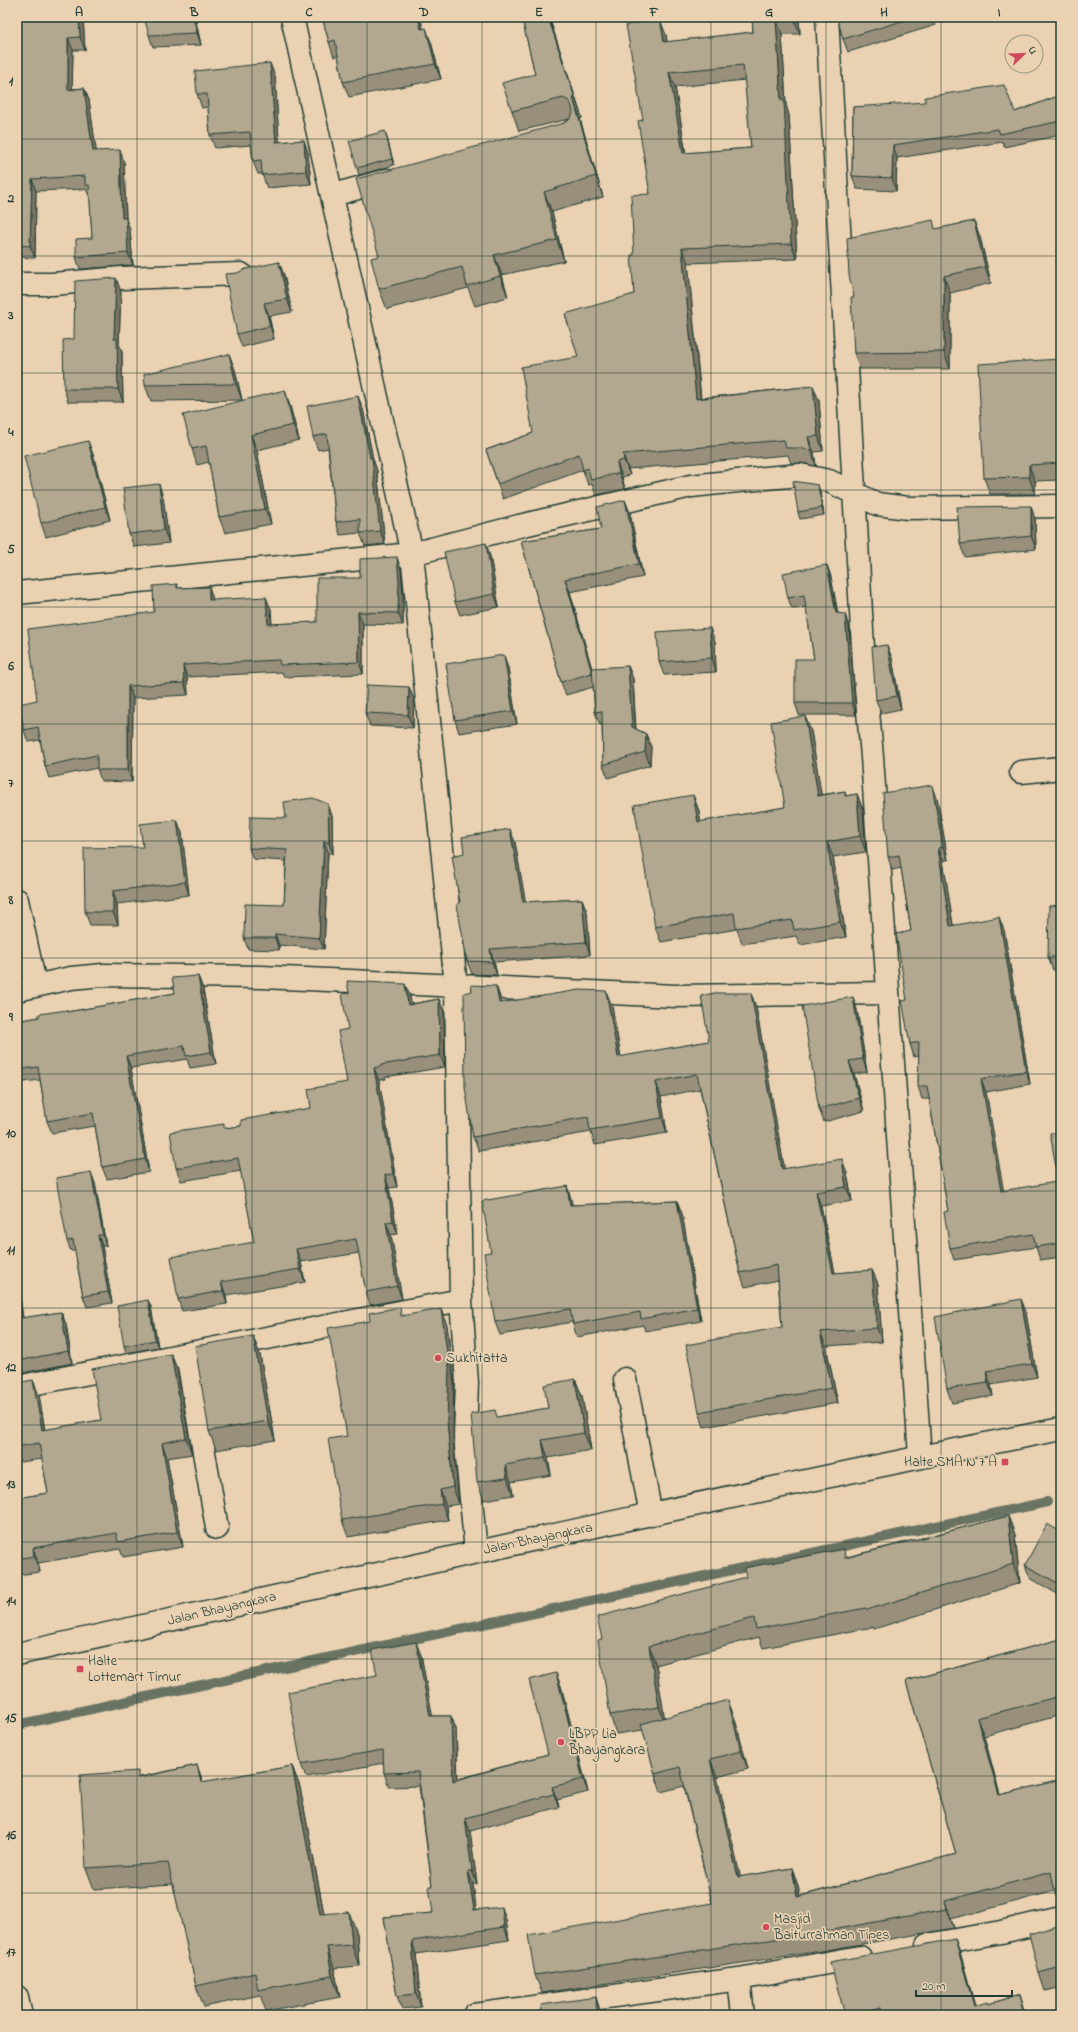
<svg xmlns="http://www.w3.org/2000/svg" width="1078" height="2032" viewBox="0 0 1078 2032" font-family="'Indie Flower',sans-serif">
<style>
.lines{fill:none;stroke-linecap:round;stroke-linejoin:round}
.stream{stroke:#687362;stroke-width:10}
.street-casing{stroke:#1f3d34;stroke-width:25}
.primary-casing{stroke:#1f3d34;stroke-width:25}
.street{stroke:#ead1b2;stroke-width:22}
.primary{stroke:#ead1b2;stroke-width:22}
.wall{fill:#99907b;stroke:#1f3d34;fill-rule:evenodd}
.shaded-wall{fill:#7d7564;stroke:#1f3d34}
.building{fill:#b2a78f;stroke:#1f3d34;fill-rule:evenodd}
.grid{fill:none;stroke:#1f3d34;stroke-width:1;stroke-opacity:0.55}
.poi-dot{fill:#d1495b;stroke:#ead1b2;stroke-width:1.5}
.labels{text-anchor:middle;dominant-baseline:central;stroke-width:3.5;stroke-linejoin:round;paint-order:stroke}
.poi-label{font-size:14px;fill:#1f3d34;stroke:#ead1b2;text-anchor:start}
.street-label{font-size:14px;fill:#1f3d34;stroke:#ead1b2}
.neatline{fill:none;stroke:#1f3d34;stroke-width:1.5}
.grid-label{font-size:13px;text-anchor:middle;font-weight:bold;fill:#1f3d34}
</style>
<rect width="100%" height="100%" fill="#ead1b2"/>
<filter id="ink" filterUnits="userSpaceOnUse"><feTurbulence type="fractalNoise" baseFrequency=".025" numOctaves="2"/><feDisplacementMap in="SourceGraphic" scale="8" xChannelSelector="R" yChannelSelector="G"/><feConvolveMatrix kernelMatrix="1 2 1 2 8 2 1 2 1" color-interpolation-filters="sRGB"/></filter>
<g filter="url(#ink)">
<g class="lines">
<!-- stream -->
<path class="stream" d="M17 1725 1047 1502"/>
<defs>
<path id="street" d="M292 17 412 554 456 986 461 1300 467 1383 465 1436 476 1552
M827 17 864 665 872 757 920 1457
M333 195 387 180
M17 284H53L122 278 241 274
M17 593 412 554 519 526 691 486 766 478 800 475 829 481 877 504 908 508 1061 506
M1021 772 1061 768
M17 900 35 984
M17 990 71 978 103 975 262 977 676 996 888 993
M187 1354 217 1528
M625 1379 651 1515
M17 1387 461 1300
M927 1945 1001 1932 1061 1918
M739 1979 743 2015
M17 1997 21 2015
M474 2015 739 1979 860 1957"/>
<path id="primary" d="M17 1654C365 1577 712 1498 1061 1429"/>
</defs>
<!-- street casing -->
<use href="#street" class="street-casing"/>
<!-- primary casing -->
<use href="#primary" class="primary-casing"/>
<!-- street -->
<use href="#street" class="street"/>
<!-- primary -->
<use href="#primary" class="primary"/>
</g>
<!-- wall -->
<path class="wall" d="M17 17H83L85 50H73L72 89 84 88 89 100 96 151 124 162 126 219 130 230 133 265 80 269 76 257 92 238 90 198 86 189 36 191 35 258 17 257Z
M195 17 201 45 153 47 149 35Z
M322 17H420L423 28 431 42 441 79 349 97 343 82 338 55 334 57 329 42Z
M521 17H549L582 118 580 119 603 197 552 212 564 261 502 275 508 297 475 306 468 288 387 309 379 289V256L569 119 519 131 512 111 535 74 523 23Z
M752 17H799L800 34H782L786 105 789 115 797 259 688 263 701 398 813 386 819 401 823 451 814 452 816 466 802 463H791L788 455 628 469 630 475 622 477 625 489 596 495 592 484 588 485 583 470 503 499 486 450 533 433 578 357 634 294V255L650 194 643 120 666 35 667 42 753 32ZM745 80 751 148 686 153 675 87Z
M837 17H933L936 25 848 52 843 39Z
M275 76 279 142 304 140 308 153 311 184 267 188 262 174H258L253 161 251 145 215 148 210 135 208 107 202 108 197 94Z
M1061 95V135L1004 147 1003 142 897 158 896 191 857 189 852 176 853 107 1015 112Z
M387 138 394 165 359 175 357 168Z
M974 221 980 237 991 283 950 293V369H860L854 353V297L936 229Z
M284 275 292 312 269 316 274 339 242 347 237 334Z
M121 291 119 344 122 352 123 402H68L64 389 74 339Z
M229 354 235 370 242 400 151 401 145 385Z
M1061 359V480L1035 481V494H990L984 478Z
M290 406 299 440 257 450 271 524 225 533 219 517 209 462 197 465 192 449Z
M363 409 373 459 377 471 385 544 365 546 360 533 340 535 336 522 328 448 318 450 313 437Z
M93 454 110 520 46 537 41 523Z
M820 492 824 515 800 519 798 512Z
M163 497 169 543 134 547 129 534Z
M625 500 630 513 643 577 570 592 592 671 628 666 633 679 636 729 646 734 651 747 650 765 608 778 603 765 602 724 600 725 595 712 593 687 566 695 561 682 521 541 601 529Z
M1035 519 1036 549 965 557 960 544Z
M490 556 499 607 460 615 455 602Z
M827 565 831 577 838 614 849 626 856 715H799L795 703 814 659 806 607 792 609 788 598Z
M401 569 403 593V625L363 624V674L284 677 282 672 187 677 188 695 133 698 132 782 101 781 97 768 49 778 45 766 40 740 28 742 24 730 37 700 154 612 177 584 178 588 209 587 213 600 271 609 272 624 317 622 360 578Z
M715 641 716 672 664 675 659 662Z
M892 658 901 709 881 713 876 700Z
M508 668 517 724 459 733 455 720Z
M409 687 414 700 413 728 370 726 365 713Z
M811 731 821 795 845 791 846 796 857 794 863 810 866 852 833 857 846 937 800 945 796 936 742 944 737 929 661 942 655 927 693 795 699 811 700 822 785 807Z
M937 797 948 860H943L953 925 1004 930 1030 1084 986 1092 1003 1191 1061 1194V1257L1040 1260 1036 1247 954 1260 950 1248 948 1211 929 1099H922L918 1086 919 1056 914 1057 910 1044 907 1000 911 931 901 868 892 870 888 857Z
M332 815 333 854 328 852 324 949 279 945V950L248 949 244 938 284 905 286 861 253 859 249 848 286 818Z
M177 820 182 833 189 895 117 904 118 925H90L85 912 143 847Z
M515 842 525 902 582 899 587 912 590 955 494 962 497 975 472 974 467 961 460 903 464 853Z
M1061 905V970H1053L1048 957Z
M198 976 203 989 216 1064 190 1068 187 1059 131 1068 149 1172 107 1179 102 1167 95 1126 52 1133 47 1121 40 1080 17 1083V1021L67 1012 175 993Z
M496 986 502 1003 612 1006 621 1057 709 1041 756 1007 784 1169 847 1173 852 1201 821 1206 835 1273 872 1270 878 1284 882 1342 826 1346 838 1403 704 1427 699 1412 782 1327 778 1280 745 1287 740 1273 700 1089 661 1097 667 1133 595 1145 591 1132 479 1151 473 1137 472 991Z
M410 996 411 1004 439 999 444 1012 445 1067 385 1077 386 1079 379 1080 397 1187 389 1188 398 1234 391 1235 402 1299 370 1305 366 1292 359 1253 301 1262 305 1282 226 1295 227 1304 182 1311 178 1299 254 1242 241 1171 181 1181 176 1168 225 1128 241 1126 311 1108 347 1082 348 1029Z
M853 997 857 1010 867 1072 854 1074 864 1111 824 1122 819 1109Z
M1061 1132V1183L1057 1173Z
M95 1183 106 1246H102L112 1303 87 1307 83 1296 75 1251H71L67 1241Z
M567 1186 571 1199 572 1205 677 1201 682 1214 701 1321 645 1331 643 1325 577 1337 572 1322 500 1335 495 1322 491 1252Z
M17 1290 20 1297 23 1318 61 1312 66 1324 72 1363 17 1374Z
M1021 1299 1026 1313 1037 1377 991 1385 993 1396 952 1403 947 1389Z
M148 1300 151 1307 158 1347 126 1353 124 1346Z
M403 1315 447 1325 454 1383 453 1437 459 1504 446 1506 448 1520 348 1537 342 1520 347 1436Z
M253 1336 260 1355 275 1440 216 1450 209 1431Z
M171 1354 177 1369 192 1454 167 1458 183 1547 123 1557 120 1549 38 1563 40 1572 17 1575V1498L48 1493 42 1459 20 1462 17 1453V1383L39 1395 45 1430 101 1420Z
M575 1379 582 1396 591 1450 548 1458 551 1475 511 1482 513 1495 484 1500 477 1482 498 1417 548 1408Z
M1008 1516 1015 1535 1020 1583 874 1629 873 1627 763 1648 759 1637 656 1665 664 1718 735 1719 748 1769 717 1777 740 1877 792 1868 798 1886 800 1896 956 1854 906 1681 1061 1639V1715L984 1736 1000 1795 1061 1780V1906L1055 1891 951 1919 954 1928 821 1951 542 1993 535 1975 712 1903 684 1786 661 1792 655 1774 643 1730 616 1734 610 1715 602 1639 847 1557Z
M1061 1532V1596L1030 1578 1025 1565Z
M421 1655 432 1716H451L456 1729 458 1779 548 1754 561 1686 588 1792 557 1800 559 1807 470 1831 477 1884H473L476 1909 506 1920 509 1940 416 1954 421 2007 402 2009 397 1996 384 1917 433 1913 432 1886 419 1786 389 1787 384 1773V1763L306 1777 301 1764 377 1675Z
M197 1765 203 1782 292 1766 300 1787 324 1914 357 1933 359 1966 334 1968 340 1997 266 2011 260 1995 204 2007 196 1986 173 1884 94 1889 86 1868 140 1777Z
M1061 1925V1987L1045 1991 1039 1973Z
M955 1939 960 1952 975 2006 988 2004 1020 1995 1026 2015H845Z"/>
<!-- shaded-wall -->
<path class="shaded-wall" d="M79 17H83L85 50 80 37Z
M193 17H195L201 45 197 33Z
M418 17H420L427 43 421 29Z
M548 17H549L582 118 575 98Z
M794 17H799L800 34 794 19Z
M660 19 666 35 670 57 664 42Z
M776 19 782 34 786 105 789 115 797 259 791 244 781 100Z
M426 28 431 42 441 79 435 64Z
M68 38 73 50 72 102 68 90Z
M270 63 275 76 280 155 276 142Z
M669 72 675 87 688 168 683 153Z
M84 88 89 100 98 163 93 151Z
M573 98 580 119 603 197 596 176Z
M385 131 387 138 394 165 392 159Z
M304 140 308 153 311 184 306 171Z
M893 145 897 158 896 191 892 178Z
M120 150 124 162 126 219 130 230 133 265 128 253 122 218Z
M32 179 36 191 35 258 30 246Z
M544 192 552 212 564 261 557 240Z
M974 221 980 237 991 283 985 267Z
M682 248 688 263 702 414 696 399Z
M494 255 502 275 508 297 500 276Z
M279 262 284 275 292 312 287 299Z
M944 276 950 293V369L944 352Z
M116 278 121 291 119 344 122 352 123 402 118 389 114 339Z
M264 303 269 316 274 339 270 326Z
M229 354 235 370 242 400 236 384Z
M813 386 819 401 823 451 818 436Z
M285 390 290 406 299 440 293 425Z
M358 396 363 409 373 459 377 471 385 544 380 531 370 458Z
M251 435 257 450 271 524 265 509Z
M808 437 814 452 816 466 811 450Z
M88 441 93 454 110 520 105 507Z
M623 454 630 475 624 460Z
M617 462 622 477 625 489 619 473Z
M1029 465 1035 481V494L1029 477Z
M159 484 163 497 169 543 164 530Z
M818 485 820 492 824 515 822 508Z
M625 500 630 513 643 577 639 564Z
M1031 506 1035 519 1036 549 1031 536Z
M486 543 490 556 499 607 494 594Z
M397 557 401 569 403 593V625L398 613Z
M827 565 831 577 840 625 836 613Z
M565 579 570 592 597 686 592 673Z
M209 587 213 599 214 612 209 600Z
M266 597 271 609 272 636 268 624Z
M358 612 363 624V674L359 662Z
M845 614 849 626 856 715 852 703Z
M710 628 715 641 716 672 712 658Z
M887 645 892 658 901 709 897 696Z
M504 655 508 668 517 724 513 711Z
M183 665 187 677 188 695 184 683Z
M628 666 633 679 636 740 632 727Z
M128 686 133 698 132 782 128 770Z
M409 687 414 700 413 728 408 715Z
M805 716 811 731 824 811 818 796Z
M646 734 651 747 650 765 645 752Z
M932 785 937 797 948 860 943 847Z
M857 794 863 810 866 852 860 836Z
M693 795 699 811 703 838 698 822Z
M328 804 332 815 333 854 329 843Z
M177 820 182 833 189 895 185 882Z
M510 829 515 842 528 916 523 902Z
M324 841 328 852 324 949 319 938Z
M827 842 833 857 846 937 840 922Z
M938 848 943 860 955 938 950 926Z
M113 891 117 904 118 925 113 912Z
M582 899 587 912 590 955 586 942Z
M999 917 1004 930 1030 1084 1026 1071Z
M275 934 279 945V950L275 938Z
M490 949 494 962 497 975 492 962Z
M198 976 203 989 216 1064 211 1052Z
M405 984 410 996 413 1017 408 1005Z
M496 986 501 1000 504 1018 499 1003Z
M606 991 612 1006 623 1072 618 1057Z
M751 993 756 1007 787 1183 782 1169Z
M853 997 857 1010 867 1072 863 1059Z
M439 999 444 1012 445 1067 440 1055Z
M126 1056 131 1068 149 1172 145 1159Z
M849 1061 854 1074 864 1111 859 1098Z
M374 1068 379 1080 397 1187 393 1174Z
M981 1079 986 1092 1006 1204 1001 1191Z
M656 1082 661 1097 667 1133 662 1118Z
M842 1159 847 1173 852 1201 846 1187Z
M91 1172 95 1183 106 1246 103 1235Z
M385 1175 389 1188 398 1234 393 1221Z
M1056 1182 1061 1194V1208Z
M567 1186 571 1199 575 1218 570 1205Z
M816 1192 821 1206 838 1287 833 1273Z
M677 1201 682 1214 701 1321 697 1308Z
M386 1222 391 1235 402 1299 397 1286Z
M98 1235 102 1246 112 1303 108 1292Z
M296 1249 301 1262 305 1282 300 1269Z
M872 1270 878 1284 882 1342 877 1328Z
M221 1282 226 1295 227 1304 223 1291Z
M17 1290 20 1297 25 1331 21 1318 17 1296Z
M1021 1299 1026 1313 1037 1377 1032 1364Z
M148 1300 151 1307 158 1347 155 1340Z
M441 1309 447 1325 454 1383 453 1437 459 1504 453 1487 447 1421Z
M61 1312 66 1324 72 1363 68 1351Z
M820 1332 826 1346 838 1403 832 1388Z
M253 1336 260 1355 275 1440 268 1421Z
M171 1354 177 1369 192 1454 186 1438Z
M986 1371 991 1385 993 1396 988 1383Z
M575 1379 582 1396 591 1450 584 1433Z
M33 1380 39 1395 47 1445 42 1430Z
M542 1440 548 1458 551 1475 545 1458Z
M162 1443 167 1458 183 1547 177 1532Z
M505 1465 511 1482 513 1495 507 1478Z
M440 1490 446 1506 448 1520 442 1504Z
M1008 1516 1015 1535 1020 1583 1013 1564Z
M33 1548 38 1563 40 1572 34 1556Z
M416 1642 421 1655 435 1729 430 1716Z
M649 1646 656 1665 666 1726 659 1707Z
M556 1673 561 1686 588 1792 583 1779Z
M728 1700 735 1719 748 1769 741 1751Z
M451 1716 456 1729 458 1794 453 1781Z
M977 1718 984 1736 1005 1813 999 1795Z
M710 1759 717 1777 745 1896 738 1877Z
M197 1765 204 1786 201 1782Z
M292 1766 300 1787 328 1935 320 1914Z
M552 1787 557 1800 559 1807 554 1794Z
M465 1818 470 1831 477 1884 472 1871Z
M792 1868 798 1886 803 1915 797 1897Z
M468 1871 473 1884 478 1923 474 1910Z
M945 1901 954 1928 947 1909Z
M502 1907 506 1920 509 1940 504 1927Z
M349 1912 357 1933 359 1966 352 1945Z
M955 1939 960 1952 977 2015 974 2006Z
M412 1941 416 1954 421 2007 416 1994Z
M327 1947 334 1968 340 1997 332 1976Z
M1020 1995 1024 2008 1026 2015H1025Z
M596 1997 600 2010 601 2015H598Z"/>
<!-- building -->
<path class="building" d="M17 17H79L80 37 68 38V90L84 88 93 151 120 150 122 218H126L128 253 76 257V239L92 238 89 185H85V176L32 179 30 246 17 245Z
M144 17H193L197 33 149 35Z
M322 17H418L421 29 426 28 435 64 343 82 335 40 329 42Z
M521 17H548L575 98H573L596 176 544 192 557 240 494 255 500 276 467 286 462 267 379 289 371 258 379 256 356 179 564 123 569 120 573 113 572 107 569 101 563 98 512 111 502 83 535 74 523 23Z
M752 17H794V19H776L781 100H784L791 244 682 248 696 399 813 386 818 436 808 437 811 450 797 448H786L784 440 623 454 624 460 617 462 619 473 591 480 588 468 583 470 579 454 498 484 486 450 533 433 521 367 578 357 565 314 634 294 631 255H634L631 195 650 194 638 121 643 120 626 25 660 19 664 42 753 32ZM743 65 751 148 683 153 669 72Z
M837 17H915L843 39Z
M270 63 276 142 304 140 306 171 262 175 261 160 253 161 250 132 210 135 207 94H197L195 71Z
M1004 85 1015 112 1061 95V121L1000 134 998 129 893 145 892 178 852 176 853 107 925 102V97Z
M385 131 392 159 357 168 349 141Z
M933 220 935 229 974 221 985 267 944 276V352L854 353 851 297H854L849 275 847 238Z
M279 262 287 299 264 303 270 326 237 334 225 274 237 273 246 269Z
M116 278 114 339H117L118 389H64L63 340 74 339 75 281Z
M229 354 236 384 145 385 144 374Z
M1061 359V463L1029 465V477L984 478 978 364Z
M285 390 293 425 251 435 265 509 219 517 206 446 192 449 183 415Z
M358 396 370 458H372L380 531 360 533V519L336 522 327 434 313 437 307 406Z
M88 441 105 507 41 523 24 456Z
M793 481 818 485 822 508 798 512Z
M159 484 164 530 129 534 123 488Z
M625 500 639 564 565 579 592 673 561 682 521 541 601 529 597 507Z
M1031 506V536L960 544 957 507Z
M486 543 494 594 455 602 444 552Z
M397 557 399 581 398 613 358 612 359 662 280 665 279 660 183 665 184 683 128 686V770H97V755L45 766 38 727 24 730 19 704 37 700 28 629 154 612 153 586 177 584V588L209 587V600L266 597 268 624 317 622V578H360V559Z
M827 565 836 613 845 614 852 703H795V659H814L804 595 788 598 783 573Z
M710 628 712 658 659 662 657 632Z
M887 645 897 696 876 700 872 647Z
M504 655 513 711 455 720 446 664Z
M628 666 632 727 646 734 645 752 603 765 602 711 595 712 592 668Z
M367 685 409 687 408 715 365 713Z
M805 716 818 796 845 791V796L857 794 860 836 827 842 840 922 794 930 792 920 736 928 734 913 655 927 634 805 693 795 698 822 785 807 771 722Z
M932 785 943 847 938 848 950 926 999 917 1026 1071 981 1079 1001 1191 1056 1182 1061 1208V1243L1036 1247 1033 1234 950 1248 944 1212 948 1211 927 1086H918L919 1042 910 1044 902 1001 907 1000 896 934 911 931 899 855 888 857 883 793Z
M313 798 328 804 329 843 324 841 319 938 275 934V938H244L245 904 284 905 287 850 249 848 250 817 286 818 284 802Z
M177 820 185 882 113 891V912H85L84 848 143 847 140 824Z
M510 829 523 902 582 899 586 942 490 949 492 962 467 961 457 905V904L460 903 452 856 464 853 462 837Z
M1061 905V957H1048L1049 906Z
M198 976 211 1052 186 1056 184 1046 126 1056 145 1159 102 1167 93 1113 47 1121 38 1067 17 1070V1021L39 1017V1014L67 1010V1012L175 993 172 978Z
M347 981 405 984 408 1005 439 999 440 1055 381 1065V1066L374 1068 393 1174 385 1175 393 1221 386 1222 397 1286 366 1292 356 1239 296 1249 300 1269 221 1282 223 1291 178 1299 171 1257 254 1242 238 1158 176 1168 170 1132 224 1124V1128L241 1126V1120L311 1108 308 1089 347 1082 338 1031 348 1029 342 994 349 993Z
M471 985 496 986 499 1003 579 990 606 991 618 1057 709 1041 701 996 714 993H751L782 1169 842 1159 846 1187 816 1192 833 1273 872 1270 877 1328 820 1332 832 1388 699 1412 686 1345 782 1327 777 1265 740 1273 697 1074 656 1082 662 1118 590 1130 588 1117 473 1137 465 1087 464 993 472 991Z
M853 997 863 1059 849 1061 859 1098 819 1109 802 1006Z
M1061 1132V1172L1057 1173 1050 1133Z
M91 1172 103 1235H98L108 1292 83 1296 73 1240 67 1241 56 1178Z
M567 1186 570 1205 677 1201 697 1308 641 1319 640 1312 573 1324 570 1309 495 1322 484 1253 491 1252 482 1201Z
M17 1296 21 1318 61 1312 68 1351 17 1361Z
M1021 1299 1032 1364 986 1371 988 1383 947 1389 935 1317Z
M148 1300 155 1340 124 1346 117 1306Z
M400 1307 401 1316 441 1309 449 1367 447 1421 453 1487 440 1490 442 1504 342 1520 328 1439 347 1436 328 1328 370 1321 369 1313Z
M253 1336 268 1421 209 1431 195 1346Z
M171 1354 186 1438 162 1443 177 1532 118 1542 116 1533 33 1548 34 1556 17 1559V1498L48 1493 39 1443 17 1447V1383L33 1380 42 1430 101 1420 92 1369Z
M575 1379 584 1433 542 1440 545 1458 505 1465 507 1478 477 1482 471 1414 495 1410 497 1417 548 1408 544 1385Z
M1008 1516 1013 1564 867 1610 866 1608 756 1629 754 1618 649 1646 659 1707 610 1715 598 1640 602 1639 597 1617 746 1577 744 1568 844 1549 845 1558Z
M1047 1524 1061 1532V1585L1025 1565Z
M1061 1639V1700L1060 1696 977 1718 999 1795 1061 1780V1890L1054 1888 1051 1872 945 1901 947 1909 815 1933 535 1975 528 1935 712 1903 680 1767 655 1774 641 1724 728 1700 741 1751 710 1759 738 1877 792 1868 797 1897 956 1854 906 1681Z
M416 1642 430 1716H451L453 1781 548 1754 529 1680 556 1673 583 1779 552 1787 554 1794 465 1818 472 1871H468L474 1910 502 1907 504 1927 412 1941 416 1994 397 1996 384 1917 433 1913 429 1886H432L418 1772 384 1773 383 1750 301 1764 288 1692 377 1675 372 1650Z
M197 1765 201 1782 292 1766 320 1914 349 1912 352 1945 327 1947 332 1976 258 1990 255 1973 196 1986 168 1863 86 1868 80 1775 138 1771V1778Z
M1061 1909V1920L1059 1911Z
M1061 1925V1967L1039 1973 1029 1934Z
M955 1939 974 2006 987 2002 988 2004 1020 1995 1025 2015H882L880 2007 852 2015H845L830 1962Z
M596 1997 598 2015H502L542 2011 541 2005Z"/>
</g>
<!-- grid -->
<path class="grid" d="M137 17V2015M252 17V2015M367 17V2015M482 17V2015M596 17V2015M711 17V2015M826 17V2015M941 17V2015M17 139H1061M17 256H1061M17 373H1061M17 490H1061M17 607H1061M17 724H1061M17 841H1061M17 958H1061M17 1074H1061M17 1191H1061M17 1308H1061M17 1425H1061M17 1542H1061M17 1659H1061M17 1776H1061M17 1893H1061"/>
<!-- markers -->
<g class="poi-dot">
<circle cx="438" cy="1358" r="4"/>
<rect x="1001" y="1458" width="8" height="8" rx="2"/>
<rect x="76" y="1665" width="8" height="8" rx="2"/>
<circle cx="561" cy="1742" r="4"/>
<circle cx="766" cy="1927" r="4"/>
</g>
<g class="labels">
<!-- poi labels -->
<g class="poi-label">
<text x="446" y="1358">Sukhitatta</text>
<text x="997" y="1462" text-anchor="end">Halte SMA N 7 A</text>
<text x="88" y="1661">Halte<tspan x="88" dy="16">Lottemart Timur</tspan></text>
<text x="569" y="1734">LBPP Lia<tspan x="569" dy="16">Bhayangkara</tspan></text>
<text x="774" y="1919">Masjid<tspan x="774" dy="16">Baiturrahman Tipes</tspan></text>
</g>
<!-- street labels -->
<g class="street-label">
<text transform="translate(538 1539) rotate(-12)">Jalan Bhayangkara</text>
<text transform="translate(222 1609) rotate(-13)">Jalan Bhayangkara</text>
</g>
</g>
<!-- margin -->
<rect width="1078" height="2032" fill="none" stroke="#ead1b2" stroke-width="44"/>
<!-- north arrow -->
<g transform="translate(1024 54) rotate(67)"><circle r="19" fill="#ead1b2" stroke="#999680"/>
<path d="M0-3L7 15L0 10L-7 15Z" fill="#d1495b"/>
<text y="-6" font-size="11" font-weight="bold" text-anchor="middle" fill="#1f3d34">U</text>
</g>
<!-- scale -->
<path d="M916 1990v6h96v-6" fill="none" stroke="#1f3d34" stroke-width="2"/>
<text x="922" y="1990" font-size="12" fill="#1f3d34" stroke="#ead1b2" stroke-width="3" paint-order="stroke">20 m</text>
<rect x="22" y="22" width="1034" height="1988" class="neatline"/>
<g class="grid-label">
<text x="79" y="16">A</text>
<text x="194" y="16">B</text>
<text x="309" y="16">C</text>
<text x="424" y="16">D</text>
<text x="539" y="16">E</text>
<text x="654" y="16">F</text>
<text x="769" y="16">G</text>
<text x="884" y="16">H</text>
<text x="999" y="16">I</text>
<text x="11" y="85">1</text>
<text x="11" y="202">2</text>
<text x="11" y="319">3</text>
<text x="11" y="436">4</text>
<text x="11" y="553">5</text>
<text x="11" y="670">6</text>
<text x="11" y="787">7</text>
<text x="11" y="904">8</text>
<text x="11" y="1021">9</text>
<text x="11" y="1137">10</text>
<text x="11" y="1254">11</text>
<text x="11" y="1371">12</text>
<text x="11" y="1488">13</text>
<text x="11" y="1605">14</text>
<text x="11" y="1722">15</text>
<text x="11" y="1839">16</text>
<text x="11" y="1956">17</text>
</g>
</svg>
